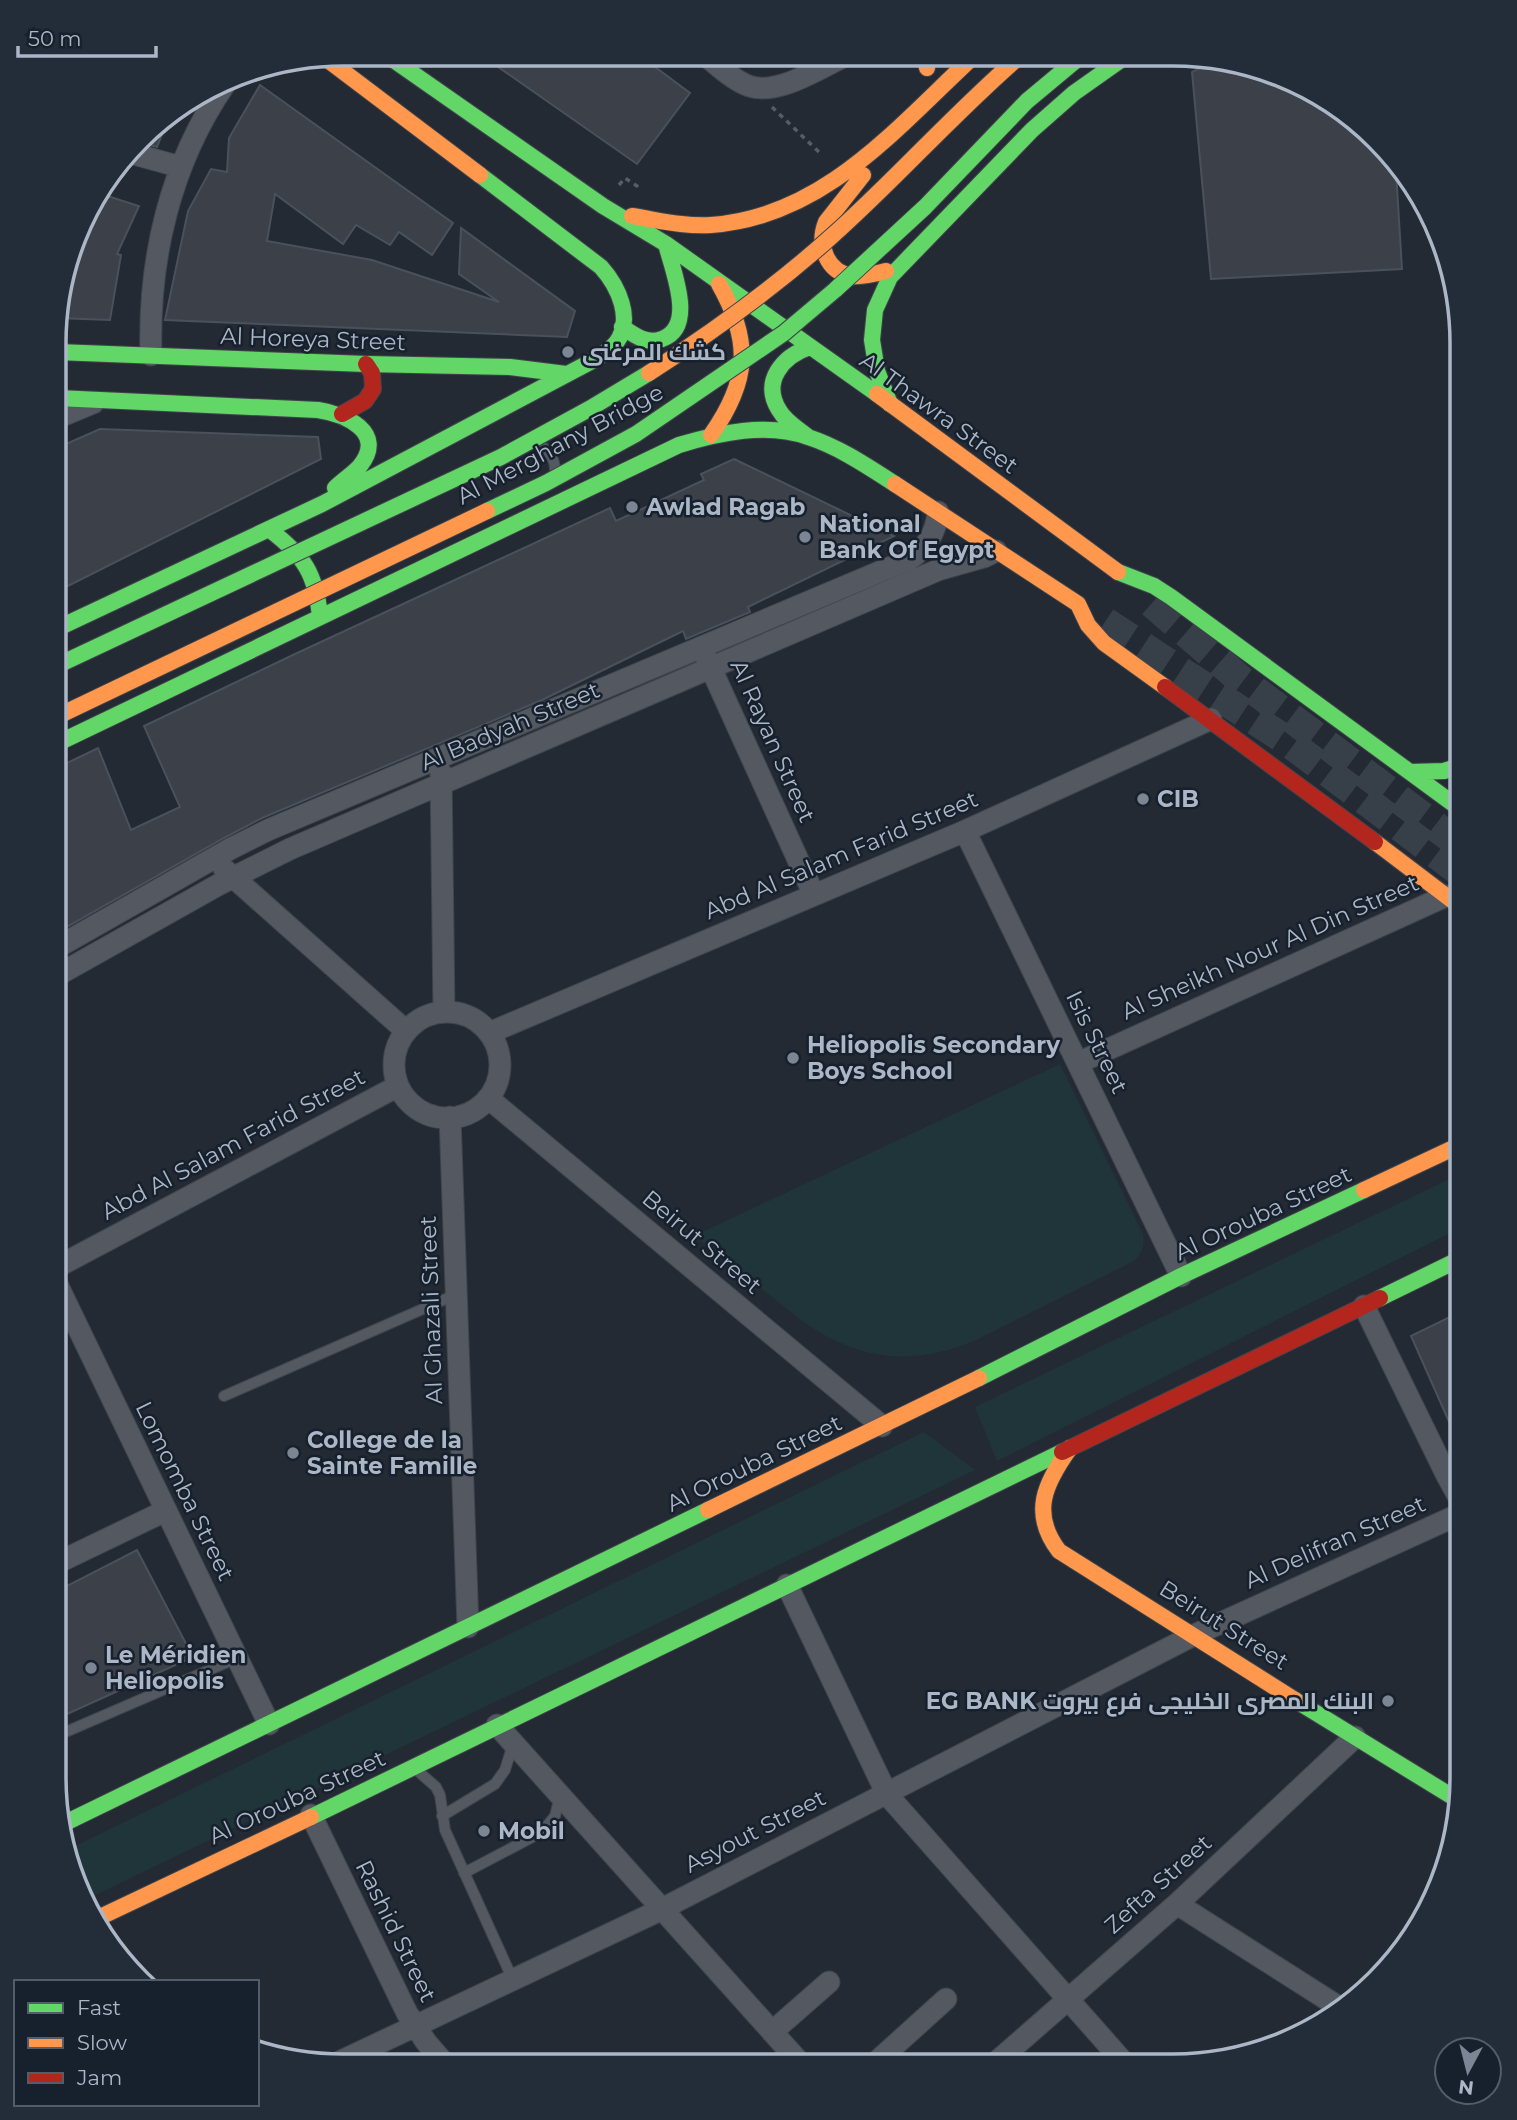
<svg xmlns="http://www.w3.org/2000/svg" width="1517" height="2120" viewBox="0 0 1517 2120" font-family="Montserrat,Cairo,sans-serif">
<style>
.green{fill:#203539}
.building{fill:#3b4049;stroke:#4a515b;stroke-width:2}
.lines{fill:none;stroke-linecap:round;stroke-linejoin:round}
.secondary-tunnel{stroke:#373f49;stroke-width:30;stroke-dasharray:30 15;stroke-linecap:butt}
.lane-casing{stroke:#40454c;stroke-width:12}
.street-casing{stroke:#40454c;stroke-width:23}
.fast-casing{stroke:#40454c;stroke-width:18}
.slow-casing{stroke:#40454c;stroke-width:18}
.jam-casing{stroke:#40454c;stroke-width:18}
.path{stroke:#565d64;stroke-width:3.5;stroke-dasharray:5 5;stroke-linecap:butt}
.lane{stroke:#535861;stroke-width:10}
.street{stroke:#535861;stroke-width:21}
.fast{stroke:#63d668;stroke-width:16}
.slow{stroke:#ff974d;stroke-width:16}
.jam{stroke:#b3261e;stroke-width:16}
.fast-bridge-casing{stroke:#40454c;stroke-width:18;stroke-linecap:butt}
.slow-bridge-casing{stroke:#40454c;stroke-width:18;stroke-linecap:butt}
.fast-bridge{stroke:#63d668;stroke-width:16}
.slow-bridge{stroke:#ff974d;stroke-width:16}
.poi-dot{fill:#7b8593;stroke:#17202d;stroke-width:2.5}
.labels{text-anchor:middle;dominant-baseline:central;stroke-width:5;stroke-linejoin:round;paint-order:stroke}
.street-label{font-size:23px;fill:#abb6c6;stroke:#17202d}
.poi-label{font-size:23px;font-weight:bold;fill:#abb6c6;stroke:#17202d;text-anchor:start}
.rim{fill:none;stroke:#abb6c6;stroke-width:3.5}
</style>
<rect width="100%" height="100%" fill="#232a33"/>
<!-- green -->
<path class="green" d="M1060 1064 1143 1234C1145 1245 1142 1254 1134 1261L978 1339C916 1367 860 1361 805 1323L694 1236Z
M1462 1173V1227L997 1461 975 1407Z
M924 1432 975 1470 83 1901 71 1848Z"/>
<!-- building -->
<path class="building" d="M481 55H639L690 93 637 164Z
M1218 59 1284 76 1349 114 1396 171 1402 269 1211 279 1192 72Z
M260 85 453 223 432 255 399 232 390 245 356 225 343 244 275 194 267 241 372 260 499 302 459 274 461 228 575 311 567 337 165 320 188 211 211 169 227 172 229 138Z
M169 117 157 147 140 142 153 126Z
M98 193 139 206 117 254 121 255 110 320 57 318V305L93 199Z
M100 429 318 437 321 459 64 588 56 572 57 448Z
M734 459 894 536 748 607 750 612 686 639 683 631 542 700 262 818 224 838 56 933V766L65 764 98 748 131 830 180 807 144 726 295 654 610 508 616 521 704 480 701 474Z
M1462 1311V1451L1411 1336Z
M137 1550 193 1657 54 1720 55 1592Z"/>
<g class="lines">
<!-- secondary-tunnel -->
<path class="secondary-tunnel" d="M1152 603 1241 680 1463 847
M1105 622 1287 741 1463 874"/>
<defs>
<path id="lane" d="M536 443C549 449 556 460 555 474
M224 1396 457 1294
M54 1737 237 1658
M419 1772 436 1787 440 1795 445 1830 513 1980
M442 1816 495 1784 505 1770 513 1744
M464 1873 542 1832 555 1816 560 1796"/>
<path id="street" d="M705 55C718 66 733 80 749 86 777 96 820 68 845 56
M130 153 181 167
M151 355C148 259 170 164 225 84
M57 418 93 403
M705 655 814 895
M441 773 444 1012
M965 831 1181 1276
M224 869 406 1031
M56 948 230 849 268 830 910 559C927 547 936 533 938 512
M56 976 218 885 290 849 938 570 984 557 996 551
M394 1065a53 53 0 1 1 106 0a53 53 0 1 1-106 0Z
M489 1033 965 831 1211 719
M1078 1063 1446 896
M488 1098 882 1426
M450 1117 468 1627
M55 1268 398 1086
M55 1280 269 1724
M1364 1306 1447 1476 1462 1503
M55 1564 165 1511
M787 1585 882 1784 891 1799 1127 2066
M497 1725 802 2065
M311 1815 407 2013 426 2042 445 2064
M1177 1904 1342 2009
M772 2032 829 1982
M337 2063 654 1913 1192 1636 1462 1513
M873 2065 946 1999
M993 2065 1177 1904 1355 1737"/>
<path id="fast" d="M385 54 603 206 666 244 877 394
M622 327C634 335 647 345 662 339 697 327 672 269 666 244
M57 352 366 364 510 367 566 374
M57 398 318 410C345 414 387 432 360 466 353 474 343 480 335 488
M890 404 877 371 872 340 875 310 890 277 1032 130 1074 93 1125 57
M807 436C797 428 785 421 779 410 761 381 783 356 810 347
M270 530C304 556 316 574 320 617
M1118 572 1154 586 1171 597 1463 811
M56 629 322 504 594 360C602 355 610 350 616 343 634 319 618 286 601 267L480 175
M56 744 679 445C719 433 767 422 808 437 839 447 867 466 895 484
M1410 772 1444 771 1463 765
M1380 1298 1462 1258
M979 1378 1181 1276 1364 1190
M1295 1700 1461 1802
M311 1817 1062 1452
M65 1823 708 1510"/>
<path id="slow" d="M925 56 927 68
M324 57 480 175
M863 175 826 222C817 244 826 272 852 276 863 277 875 274 886 271
M632 216C658 220 685 227 711 225 824 217 896 128 974 56
M877 394 1118 572
M711 435C749 381 752 342 719 284
M895 484 1078 604 1088 625 1104 643 1165 687
M1375 842 1462 908
M1364 1190 1462 1144
M1070 1448C1045 1483 1030 1513 1059 1551L1295 1700
M708 1510 979 1378
M96 1919 311 1817"/>
<path id="jam" d="M342 414 365 401 373 389 372 373 366 364
M1165 687 1375 842
M1062 1452 1380 1298"/>
</defs>
<!-- lane casing -->
<use href="#lane" class="lane-casing"/>
<!-- street casing -->
<use href="#street" class="street-casing"/>
<!-- fast casing -->
<use href="#fast" class="fast-casing"/>
<!-- slow casing -->
<use href="#slow" class="slow-casing"/>
<!-- jam casing -->
<use href="#jam" class="jam-casing"/>
<!-- path -->
<path class="path" d="M772 107 822 155
M619 185 625 178 640 188"/>
<!-- lane -->
<use href="#lane" class="lane"/>
<!-- street -->
<use href="#street" class="street"/>
<!-- fast -->
<use href="#fast" class="fast"/>
<!-- slow -->
<use href="#slow" class="slow"/>
<!-- jam -->
<use href="#jam" class="jam"/>
<defs>
<path id="fast-bridge" d="M487 511 546 483 636 434 784 333 835 290 925 207 1027 101 1081 56
M56 666 501 457 589 409 649 373"/>
<path id="slow-bridge" d="M649 373C713 332 775 287 832 236 897 178 954 113 1020 56
M56 717 487 511"/>
</defs>
<!-- fast-bridge casing -->
<use href="#fast-bridge" class="fast-bridge-casing"/>
<!-- slow-bridge casing -->
<use href="#slow-bridge" class="slow-bridge-casing"/>
<!-- fast-bridge -->
<use href="#fast-bridge" class="fast-bridge"/>
<!-- slow-bridge -->
<use href="#slow-bridge" class="slow-bridge"/>
</g>
<!-- markers -->
<g class="poi-dot">
<circle cx="568" cy="352" r="7"/>
<circle cx="632" cy="507" r="7"/>
<circle cx="805" cy="537" r="7"/>
<circle cx="1143" cy="799" r="7"/>
<circle cx="793" cy="1058" r="7"/>
<circle cx="293" cy="1453" r="7"/>
<circle cx="91" cy="1668" r="7"/>
<circle cx="1388" cy="1701" r="7"/>
<circle cx="484" cy="1831" r="7"/>
</g>
<g class="labels">
<!-- street labels -->
<g class="street-label">
<text transform="translate(313 339) rotate(2)">Al Horeya Street</text>
<text transform="translate(939 413) rotate(36)">Al Thawra Street</text>
<text transform="translate(560 444) rotate(-28)">Al Merghany Bridge</text>
<text transform="translate(510 726) rotate(-23)">Al Badyah Street</text>
<text transform="translate(773 741) rotate(66)">Al Rayan Street</text>
<text transform="translate(841 855) rotate(-23)">Abd Al Salam Farid Street</text>
<text transform="translate(1270 947) rotate(-24)">Al Sheikh Nour Al Din Street</text>
<text transform="translate(1097 1042) rotate(64)">Isis Street</text>
<text transform="translate(233 1144) rotate(-28)">Abd Al Salam Farid Street</text>
<text transform="translate(1263 1213) rotate(-25)">Al Orouba Street</text>
<text transform="translate(702 1242) rotate(40)">Beirut Street</text>
<text transform="translate(431 1310) rotate(-92)">Al Ghazali Street</text>
<text transform="translate(754 1463) rotate(-26)">Al Orouba Street</text>
<text transform="translate(185 1491) rotate(64)">Lomomba Street</text>
<text transform="translate(1335 1542) rotate(-24)">Al Delifran Street</text>
<text transform="translate(1224 1625) rotate(32)">Beirut Street</text>
<text transform="translate(297 1797) rotate(-25)">Al Orouba Street</text>
<text transform="translate(755 1831) rotate(-27)">Asyout Street</text>
<text transform="translate(1158 1884) rotate(-42)">Zefta Street</text>
<text transform="translate(396 1931) rotate(64)">Rashid Street</text>
</g>
<!-- poi labels -->
<g class="poi-label">
<text x="582" y="352">كشك المرغنى</text>
<text x="646" y="507">Awlad Ragab</text>
<text x="819" y="524">National<tspan x="819" dy="26">Bank Of Egypt</tspan></text>
<text x="1157" y="799">CIB</text>
<text x="807" y="1045">Heliopolis Secondary<tspan x="807" dy="26">Boys School</tspan></text>
<text x="307" y="1440">College de la<tspan x="307" dy="26">Sainte Famille</tspan></text>
<text x="105" y="1655">Le Méridien<tspan x="105" dy="26">Heliopolis</tspan></text>
<text x="1374" y="1701" text-anchor="end">EG BANK البنك المصرى الخليجى فرع بيروت</text>
<text x="498" y="1831">Mobil</text>
</g>
</g>
<!-- crop -->
<path d="M0 0H1517V2120H0ZM343 66H1173A277 277 0 0 1 1450 343V1777A277 277 0 0 1 1173 2054H343A277 277 0 0 1 66 1777V343A277 277 0 0 1 343 66Z" fill="#232c39" fill-rule="evenodd"/>
<path class="rim" d="M343 66H1173A277 277 0 0 1 1450 343V1777A277 277 0 0 1 1173 2054H343A277 277 0 0 1 66 1777V343A277 277 0 0 1 343 66Z"/>
<!-- legend -->
<rect x="14" y="1980" width="245" height="126" fill="#17202d" stroke="#525c6a" stroke-width="2"/>
<rect x="28" y="2003" width="35" height="10" fill="#63d668" stroke="#525c6a" stroke-width="2"/>
<text x="77" y="2015" font-size="21" fill="#abb6c6">Fast</text>
<rect x="28" y="2038" width="35" height="10" fill="#ff974d" stroke="#525c6a" stroke-width="2"/>
<text x="77" y="2050" font-size="21" fill="#abb6c6">Slow</text>
<rect x="28" y="2073" width="35" height="10" fill="#b3261e" stroke="#525c6a" stroke-width="2"/>
<text x="77" y="2085" font-size="21" fill="#abb6c6">Jam</text>
<!-- north arrow -->
<g transform="translate(1468 2071) rotate(187)"><circle r="33" fill="#17202d" stroke="#525c6a" stroke-width="2"/>
<path d="M0-5L12 26L0 18L-12 26Z" fill="#7b8593"/>
<text y="-10" font-size="19" font-weight="bold" text-anchor="middle" fill="#abb6c6">N</text>
</g>
<!-- scale -->
<path d="M18 46v10h138v-10" fill="none" stroke="#abb6c6" stroke-width="3.5"/>
<text x="28" y="46" font-size="21" fill="#abb6c6" stroke="#17202d" stroke-width="5" paint-order="stroke">50 m</text>
</svg>
